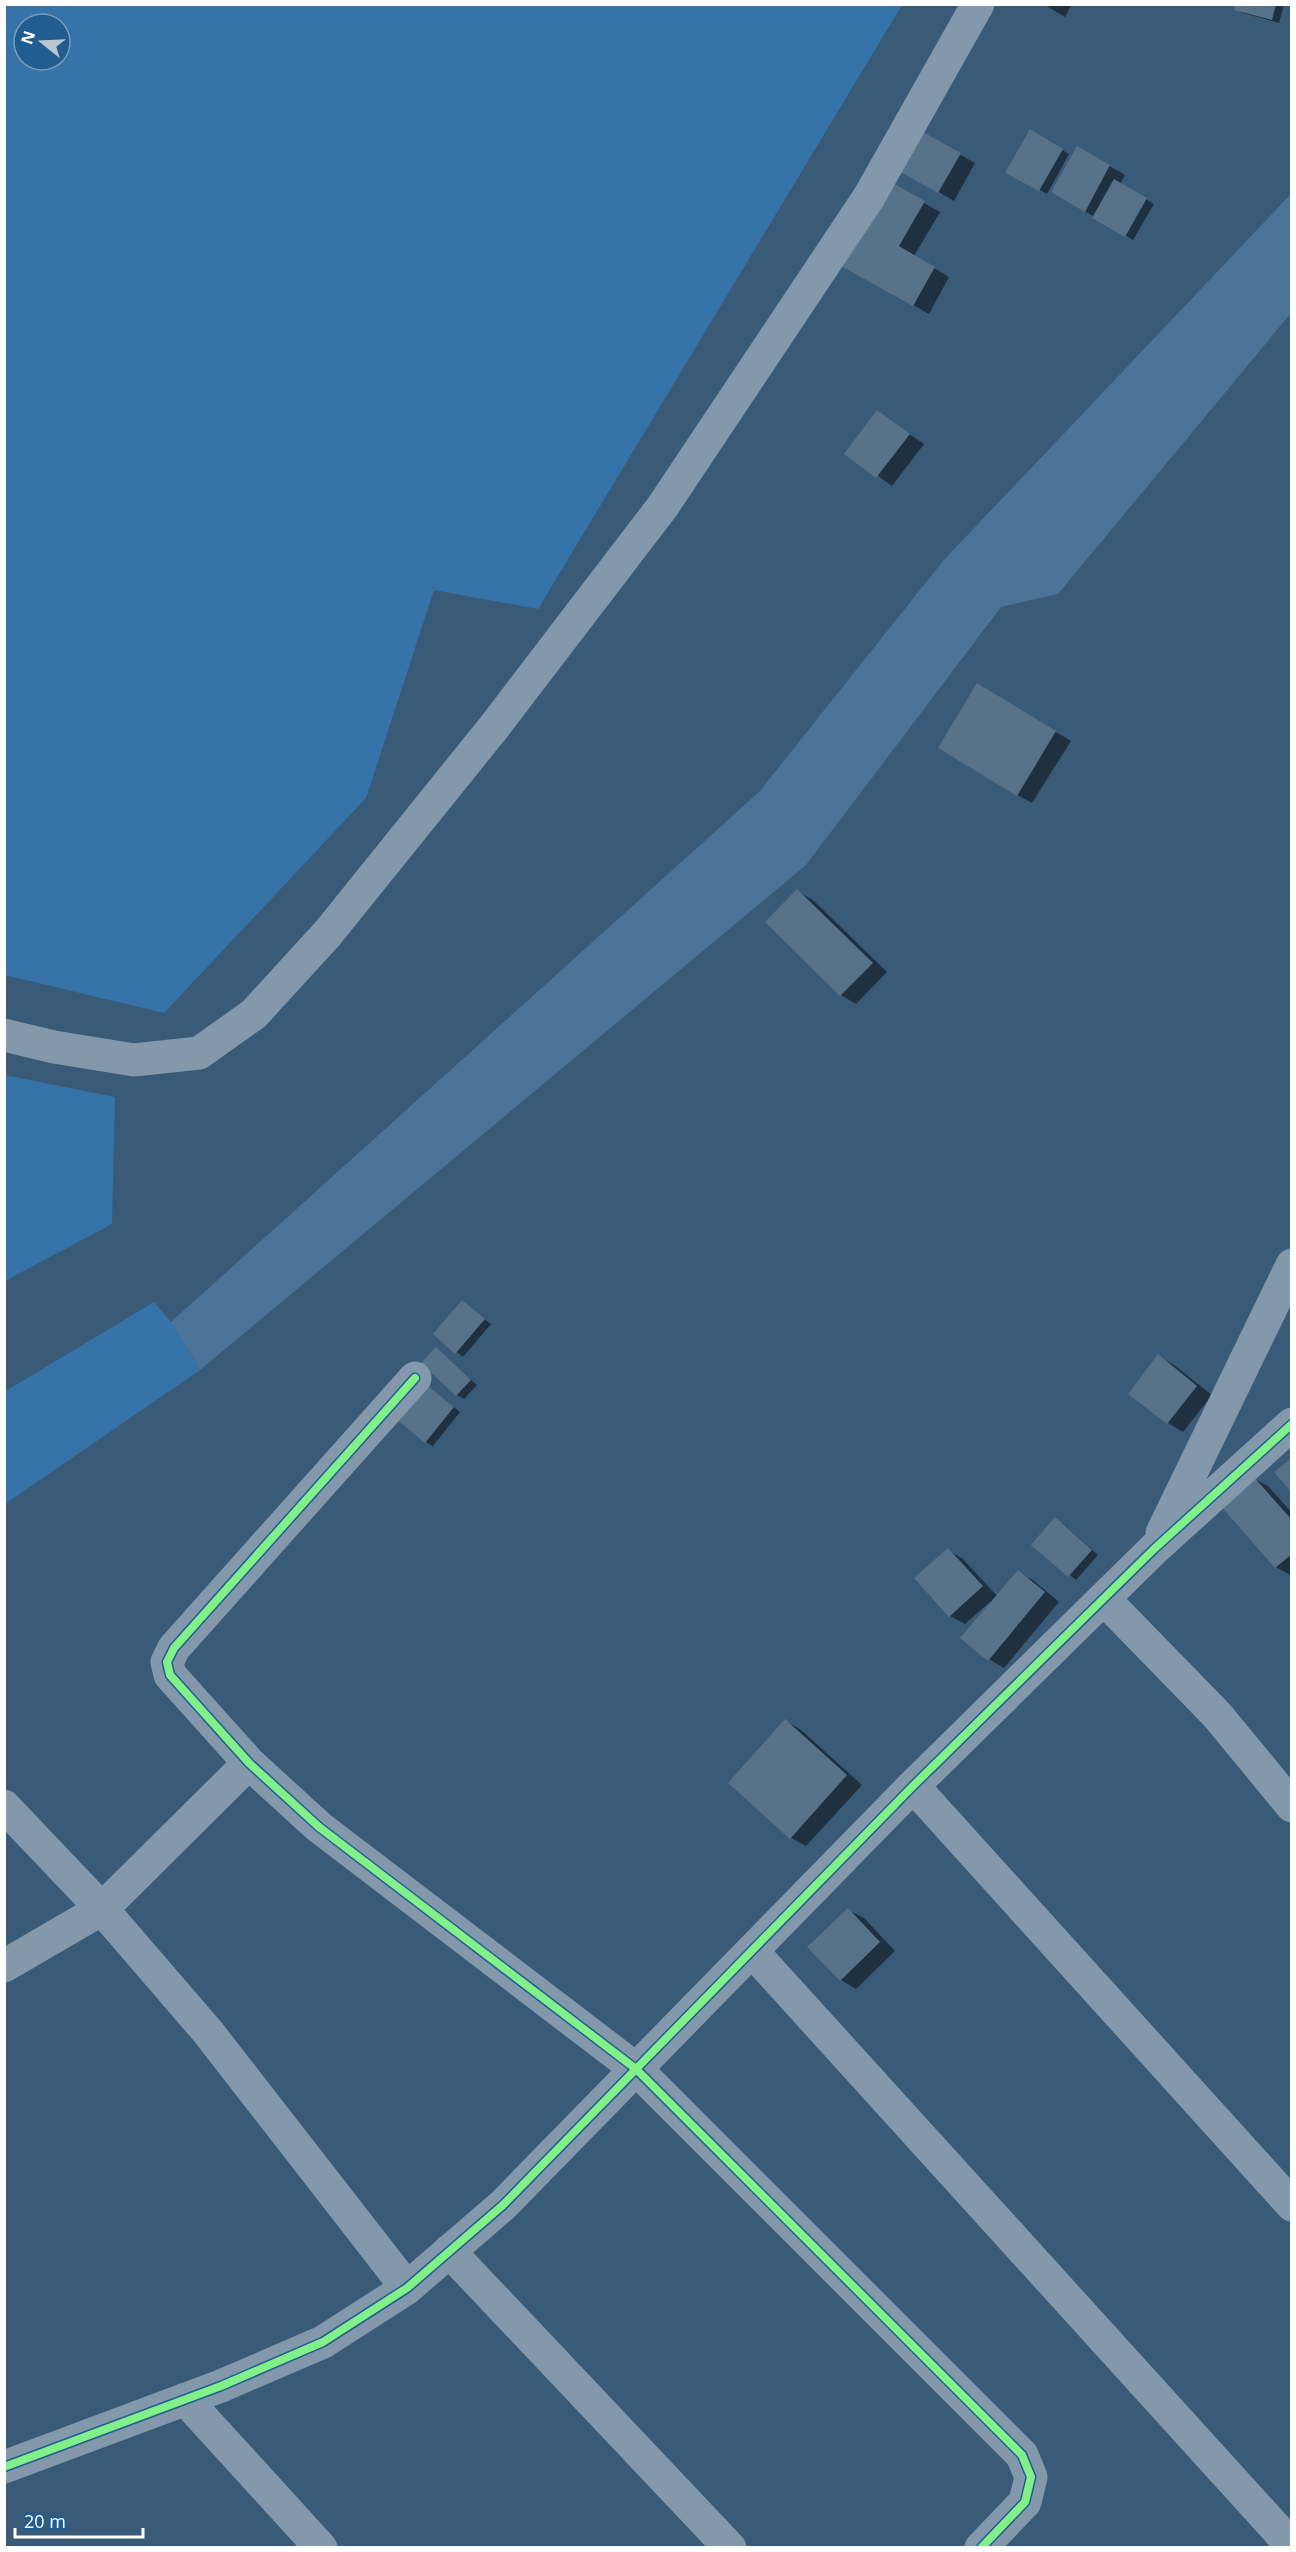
<svg xmlns="http://www.w3.org/2000/svg" width="1296" height="2552" viewBox="0 0 1296 2552" font-family="'Open Sans',sans-serif">
<style>
.green{fill:#3673a8;fill-rule:evenodd}
.water{fill:#4b7498}
.shadow{fill:#0007}
.building{fill:#587289}
.lines{fill:none;stroke-linecap:round;stroke-linejoin:round}
.minor{stroke:#8398ab;stroke-width:33}
.cycleway-casing{stroke:#215d91;stroke-width:11}
.cycleway{stroke:#82f089;stroke-width:8}
</style>
<rect width="100%" height="100%" fill="#3a5b78"/>
<!-- green -->
<path class="green" d="M5 4 902 5 538 609 434 590 366 798 164 1013 5 975ZM24 24H60V60H24Z
M5 1075 115 1097 112 1224 5 1281Z
M154 1302 171 1322 200 1370 5 1504 4 1392Z"/>
<!-- water -->
<path class="water" d="M1291 194V313L1058 594 1001 607 806 865 200 1370 171 1322 759 792 943 561Z"/>
<!-- shadow -->
<path class="shadow" d="M1043 4H1072L1065 17Z
M1237 4H1284L1279 23 1243 13 1236 9Z
M1030 131 1069 154 1047 194 1007 172Z
M920 132 975 163 954 201 899 169Z
M1078 148 1125 175 1120 184 1154 204 1133 240 1053 192Z
M889 183 940 212 914 256 949 277 929 314 843 265Z
M877 412 924 444 892 486 846 453Z
M991 693 1071 741 1032 803 1017 795Z
M797 891 813 900 887 972 856 1004 841 995Z
M462 1302 491 1324 463 1357 435 1334Z
M436 1349 477 1385 464 1399 457 1395Z
M1159 1356 1174 1365 1212 1395 1183 1432 1168 1423 1130 1393Z
M426 1385 460 1412 433 1446 426 1442Z
M1253 1478 1268 1486 1292 1513V1576L1276 1567Z
M1062 1523 1098 1555 1076 1580 1033 1545Z
M948 1550 963 1559 997 1596 1018 1572 1033 1580 1059 1602 1004 1668 989 1659 991 1601 965 1624 950 1616Z
M786 1721 801 1730 862 1785 806 1846 791 1838Z
M848 1910 864 1918 895 1951 856 1989 841 1980Z"/>
<!-- building -->
<path class="building" d="M1235 4H1276L1272 20 1234 10Z
M1030 129 1063 149 1039 191 1005 173Z
M919 130 961 153 938 193 897 170Z
M1077 146 1110 165 1085 212 1051 192Z
M1114 179 1147 198 1125 237 1092 218Z
M889 181 925 201 899 246 935 267 913 306 841 266Z
M877 410 910 434 876 478 844 454Z
M977 683 1056 731 1017 796 938 748Z
M797 889 873 963 840 996 765 922Z
M462 1300 485 1319 455 1354 433 1334Z
M436 1347 471 1380 456 1396 421 1363Z
M1158 1354 1197 1386 1167 1424 1128 1394Z
M419 1379 454 1407 425 1443 390 1414Z
M1292 1458V1493L1274 1472Z
M1253 1476 1292 1520V1554L1275 1568 1220 1505Z
M1055 1517 1092 1550 1068 1577 1031 1545Z
M948 1548 983 1586 949 1617 914 1578Z
M1018 1570 1045 1592 988 1661 960 1638Z
M785 1719 847 1775 790 1839 728 1783Z
M848 1908 880 1942 840 1981 807 1947Z"/>
<g class="lines">
<!-- minor -->
<path class="minor" d="M4 1035 54 1047 134 1060 199 1053 254 1014 328 933 494 727 663 506 869 197 978 4
M415 1378 174 1648 167 1662 170 1675 249 1763 319 1827 636 2069 1022 2455 1031 2477 1025 2502 981 2548
M1162 1533 1292 1265
M1104 1599 1217 1715 1292 1806
M913 1786 1292 2205
M4 1806 102 1909 208 2032 407 2288
M752 1951 1292 2546
M4 1966 102 1909 249 1763
M449 2251 730 2548
M185 2399 321 2548
M4 2467 221 2386 323 2342 407 2288 503 2205 913 1786 1154 1549 1292 1424"/>
<defs>
<path id="cycleway" d="M415 1378 174 1648 167 1662 170 1675 249 1763 319 1827 636 2069 1022 2455 1031 2477 1025 2502 981 2548
M4 2467 221 2386 323 2342 407 2288 503 2205 913 1786 1154 1549 1292 1424"/>
</defs>
<!-- cycleway casing -->
<use href="#cycleway" class="cycleway-casing"/>
<!-- cycleway -->
<use href="#cycleway" class="cycleway"/>
</g>
<!-- border -->
<rect width="1296" height="2552" fill="none" stroke="#ffffff" stroke-width="12"/>
<!-- north arrow -->
<g transform="translate(42 42) rotate(288)"><circle r="28" fill="#215d91" stroke="#7a9ebd" stroke-width="1.5"/>
<path d="M0-4.5L10 22L0 15L-10 22Z" fill="#bac6d0"/>
<text y="-9" font-size="16" font-weight="bold" text-anchor="middle" fill="#ffffff">N</text>
</g>
<!-- scale -->
<path d="M15 2528v9h128v-9" fill="none" stroke="#ffffff" stroke-width="3"/>
<text x="24" y="2528" font-size="18" fill="#ffffff" stroke="#215d91" stroke-width="4.5" paint-order="stroke">20 m</text>
</svg>
